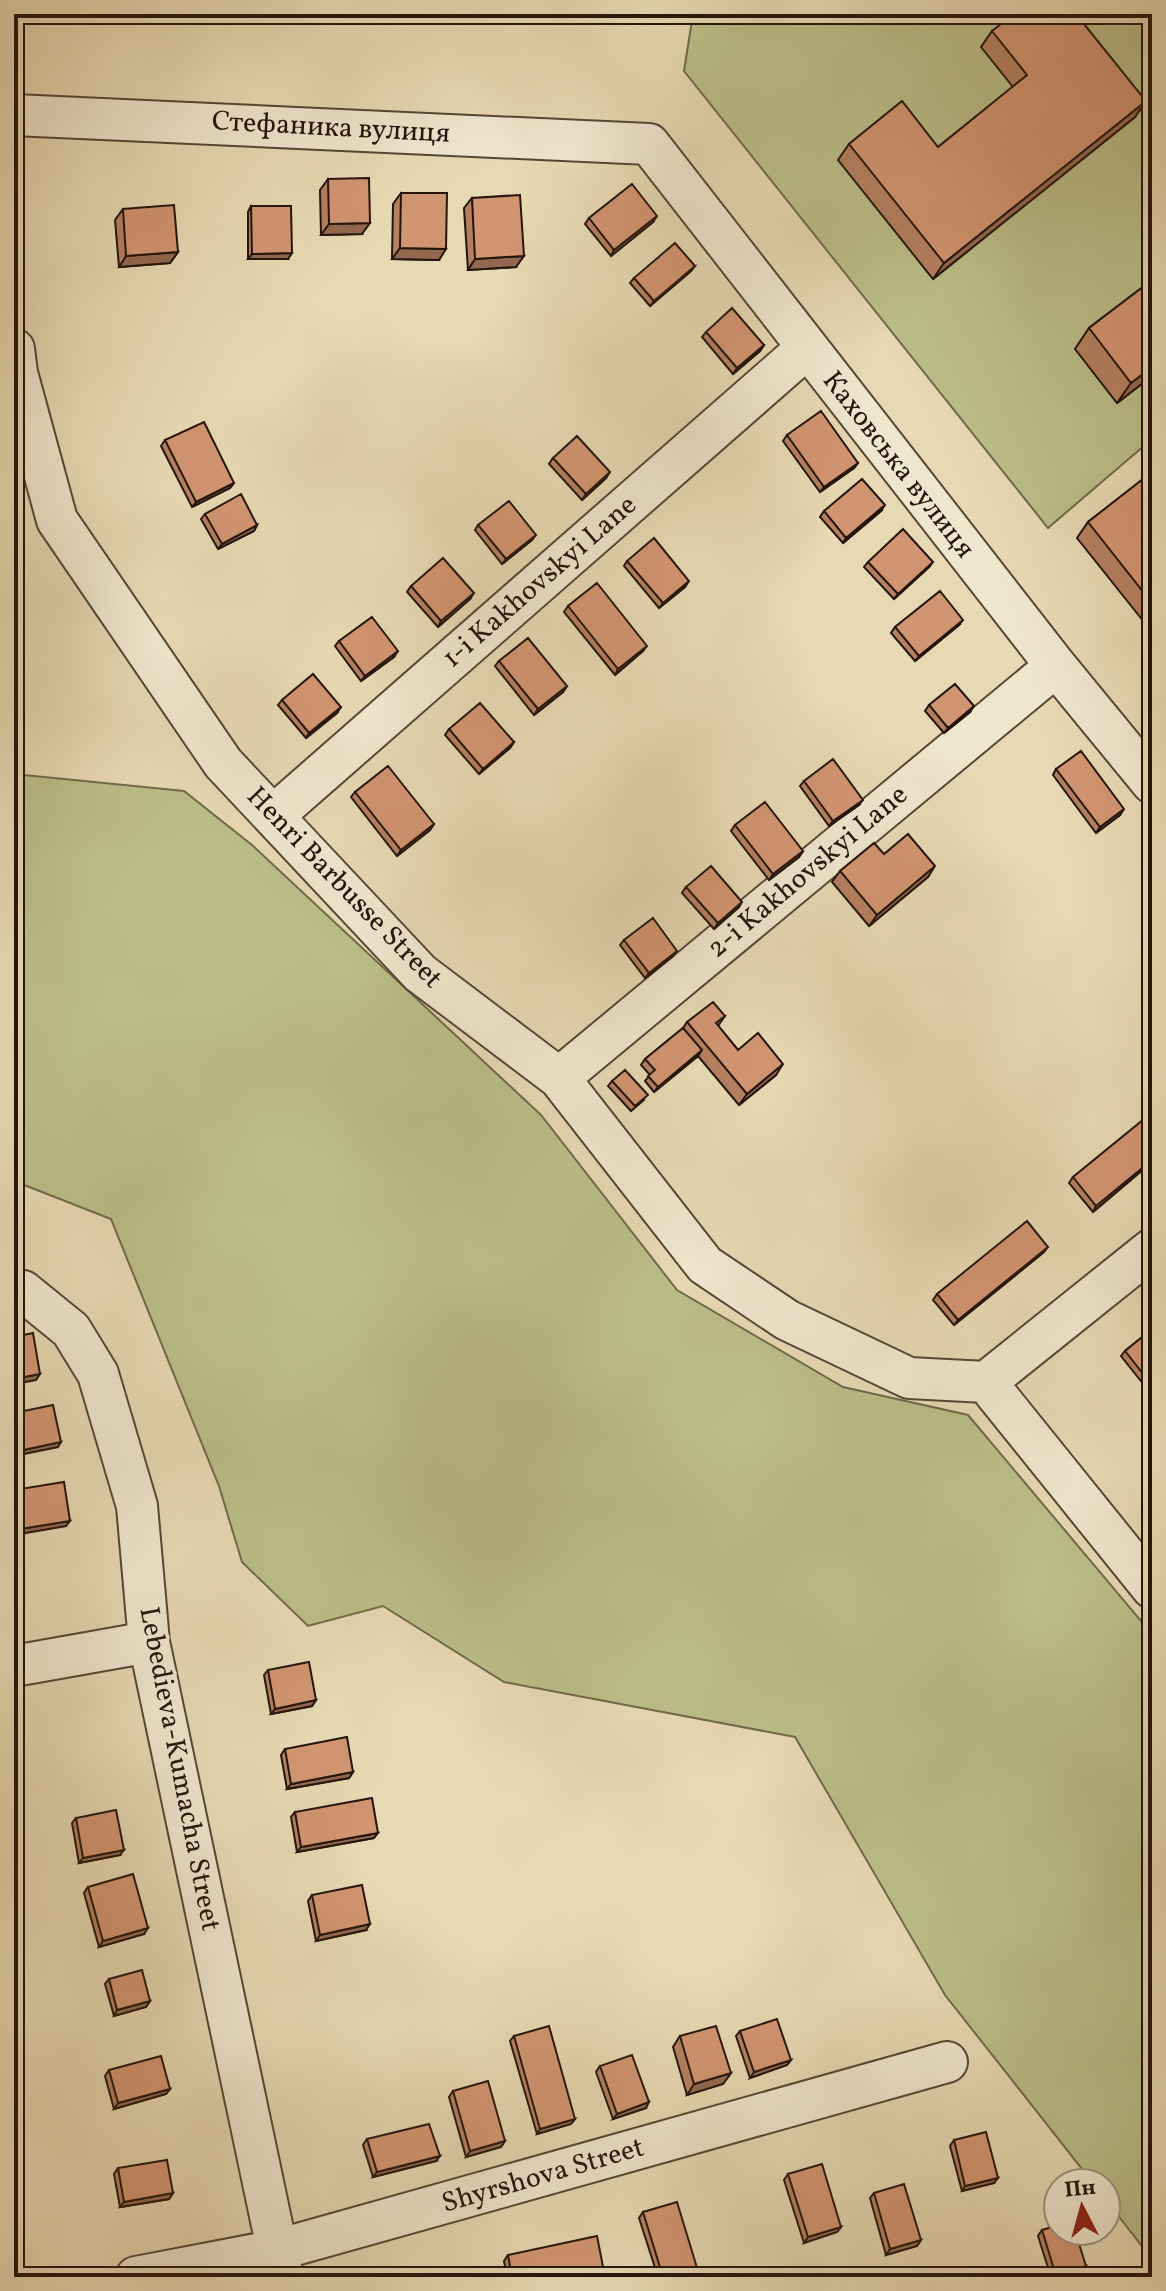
<svg xmlns="http://www.w3.org/2000/svg" width="1166" height="2291" viewBox="0 0 1166 2291" font-family="Vollkorn,serif">
<style>
.green{fill:#bbbe89;stroke:#706a4b;stroke-width:2}
.lines{fill:none;stroke-linecap:round;stroke-linejoin:round}
.street-casing{stroke:#554636;stroke-width:44}
.street{stroke:#efe6ce;stroke-width:40}
.wall{fill:#b58061;stroke:#24150d;stroke-width:2}
.shaded-wall{fill:#93684f;stroke:#24150d;stroke-width:2}
.building{fill:#d29571;stroke:#24150d;stroke-width:2}
.labels{text-anchor:middle;dominant-baseline:central;stroke-width:7;stroke-linejoin:round;paint-order:stroke}
.street-label{font-size:28px;fill:#24150d;stroke:#efe6ce}
</style>
<rect width="100%" height="100%" fill="#e7d9b3"/>
<filter id="stains"><feTurbulence type="fractalNoise" baseFrequency=".0025" numOctaves="4"/><feColorMatrix values="0 0 0 0 .2 0 0 0 0 .09 0 0 0 0 .02 0 0 0 .5 -.17"/></filter>
<radialGradient id="worn" r=".72"><stop offset=".6" stop-color="#630" stop-opacity="0"/><stop offset="1" stop-color="#630" stop-opacity=".3"/></radialGradient>
<!-- green -->
<path class="green" d="M693 14H1152V439L1048 528 684 71Z
M14 774 184 791 252 845 541 1115 677 1290 843 1387 968 1415 1152 1634V2247L1145 2250 1106 2200V2183H1093L945 1995 795 1737 504 1682 383 1606 308 1626 242 1562 219 1486 111 1219 14 1181Z"/>
<g class="lines">
<defs>
<path id="street" d="M14 115 649 144 1056 666 1152 783
M14 349 17 373 57 520 223 763 420 973 559 1078 705 1265 787 1320 909 1378 986 1382
M273 816 807 348
M559 1078 1056 666
M14 1289 23 1291 71 1330 98 1374 137 1506 149 1642 283 2277
M986 1382 1152 1588
M986 1382 1152 1249
M14 1666 149 1642
M136 2277 277 2250 947 2062"/>
</defs>
<!-- street casing -->
<use href="#street" class="street-casing"/>
<!-- street -->
<use href="#street" class="street"/>
</g>
<!-- wall -->
<path class="wall" d="M992 31 1146 101 1135 117 933 279 838 160 849 144 938 147 1013 87 981 47Z
M328 179 362 234 321 235 320 190Z
M401 193 439 260 392 259 393 204Z
M472 198 516 267 468 270 464 208Z
M251 206 288 259H248V212Z
M123 209 178 252 170 263 119 267 115 220Z
M589 218 653 222 611 256 585 224Z
M695 266 691 271 650 306 630 283 634 278Z
M1152 280V376L1117 403 1075 349 1089 328Z
M706 332 764 345 760 351 733 374 702 337Z
M787 435 858 463 854 468 820 492 783 441Z
M165 440 234 483 230 488 192 507 161 446Z
M553 458 606 478 582 500 549 464Z
M1152 472V632L1077 538 1088 522Z
M824 511H881L843 543 820 517Z
M205 514 257 525 254 531 218 549 201 519Z
M478 525 532 540 502 564 475 530Z
M627 561 685 587 659 608 624 566Z
M868 562 929 567 894 599 864 567Z
M411 586 470 599 438 627 407 592Z
M568 606 643 651 615 675 564 612Z
M959 625 915 661 891 633 895 627Z
M339 641 394 657 361 681 335 646Z
M499 661 567 686 563 692 534 715 495 666Z
M282 700 337 713 306 738 278 705Z
M929 705 970 712 944 733 925 711Z
M449 729 514 742 510 748 479 774 445 735Z
M1056 769 1120 815 1096 833 1053 775Z
M804 781 859 805 829 826 800 786Z
M355 792 434 824 430 830 397 856 351 797Z
M735 825 803 851 799 857 769 880 731 831Z
M884 854 928 877 869 926 832 882 840 871Z
M1152 880V901L1143 889 1147 884Z
M686 887 739 907 714 929 682 893Z
M624 940 673 956 645 978 620 945Z
M725 1016 718 1026 738 1050 776 1075 739 1105 698 1056 654 1092 645 1081 650 1075 641 1065 645 1059 683 1028 687 1022Z
M612 1081 644 1100 631 1111 608 1086Z
M1152 1162 1093 1212 1069 1183 1073 1177Z
M1044 1252 954 1325 933 1300 937 1294Z
M1152 1329V1395L1121 1356 1125 1351Z
M268 1670 316 1700 312 1706 271 1714 264 1675Z
M285 1749 353 1772 349 1778 287 1789 281 1755Z
M295 1812 374 1838 297 1852 291 1817Z
M76 1818 120 1855 79 1863 72 1823Z
M88 1887 144 1934 99 1947 84 1893Z
M312 1895 366 1930 316 1941 308 1901Z
M109 1979 150 2001 146 2007 114 2016 105 1984Z
M740 2031 791 2060 787 2065 750 2078 736 2036Z
M514 2036 575 2119 571 2124 537 2134 510 2041Z
M680 2036 731 2073 723 2084 687 2095 673 2047Z
M600 2066 646 2108 613 2119 596 2072Z
M109 2070 170 2089 166 2094 114 2109 105 2076Z
M453 2091 505 2141 501 2147 466 2157 449 2097Z
M367 2139 436 2161 373 2177 363 2145Z
M954 2140 994 2183 962 2191 950 2146Z
M118 2168 173 2193 169 2199 120 2207 114 2174Z
M788 2174 841 2227 837 2232 804 2243 784 2180Z
M874 2193 921 2240 917 2246 886 2255 870 2198Z
M643 2212 694 2276 658 2277 639 2218Z
M1042 2230 1086 2266 1083 2272 1066 2277H1051L1038 2236Z
M508 2255 605 2277H507L504 2261Z"/>
<!-- shaded-wall -->
<path class="shaded-wall" d="M1146 101 1135 117 933 279 944 263Z
M657 216 653 222 611 256 614 250Z
M370 223 362 234 321 235 329 224Z
M400 248 446 249 439 260 392 259Z
M178 252 170 263 119 267 126 256Z
M292 253 288 259H248L252 254Z
M524 256 516 267 468 270 475 259Z
M695 266 691 271 650 306 654 301Z
M764 345 760 351 733 374 737 368Z
M1152 367V376L1117 403 1131 383Z
M858 463 854 468 820 492 824 487Z
M610 472 606 478 582 500 586 494Z
M234 483 230 488 192 507 196 502Z
M885 505 881 511 843 543 846 538Z
M257 525 254 531 218 549 222 544Z
M536 535 532 540 502 564 506 559Z
M933 562 929 567 894 599 898 594Z
M689 581 685 587 659 608 663 603Z
M474 593 470 599 438 627 441 621Z
M963 620 959 625 915 661 919 656Z
M647 646 643 651 615 675 618 669Z
M398 651 394 657 361 681 365 676Z
M567 686 563 692 534 715 538 709Z
M974 706 970 712 944 733 948 728Z
M341 707 337 713 306 738 309 733Z
M514 742 510 748 479 774 483 769Z
M863 800 859 805 829 826 833 821Z
M1124 809 1120 815 1096 833 1100 827Z
M434 824 430 830 397 856 401 850Z
M803 851 799 857 769 880 773 874Z
M935 866 928 877 869 926 877 915Z
M742 902 739 907 714 929 718 923Z
M677 951 673 956 645 978 649 973Z
M702 1050 698 1056 654 1092 658 1087Z
M783 1064 776 1075 739 1105 747 1094Z
M1152 1160V1162L1093 1212 1096 1206Z
M1048 1247 1044 1252 954 1325 958 1320Z
M40 1374 36 1380 14 1384V1379Z
M61 1442 58 1447 14 1456V1452Z
M70 1521 66 1526 14 1535V1530Z
M316 1700 312 1706 271 1714 275 1709Z
M353 1772 349 1778 287 1789 291 1784Z
M378 1833 374 1838 297 1852 301 1847Z
M124 1850 120 1855 79 1863 83 1858Z
M370 1924 366 1930 316 1941 320 1935Z
M148 1928 144 1934 99 1947 103 1941Z
M150 2001 146 2007 114 2016 117 2010Z
M791 2060 787 2065 750 2078 754 2072Z
M731 2073 723 2084 687 2095 694 2084Z
M170 2089 166 2094 114 2109 118 2103Z
M649 2102 646 2108 613 2119 617 2114Z
M575 2119 571 2124 537 2134 540 2129Z
M505 2141 501 2147 466 2157 470 2151Z
M440 2156 436 2161 373 2177 377 2172Z
M998 2178 994 2183 962 2191 965 2186Z
M173 2193 169 2199 120 2207 124 2202Z
M841 2227 837 2232 804 2243 808 2237Z
M921 2240 917 2246 886 2255 890 2249Z
M1086 2266 1083 2272 1066 2277H1055Z
M698 2271 694 2276 679 2277Z"/>
<!-- building -->
<path class="building" d="M1014 14H1076L1146 101 944 263 849 144 902 101 938 147 1027 75 992 31Z
M369 178 370 223 329 224 328 179Z
M632 184 657 216 614 250 589 218Z
M401 193H447L446 249 400 248Z
M520 195 524 256 475 259 472 198Z
M174 205 178 252 126 256 123 209Z
M251 206H291L292 253 252 254Z
M675 243 695 266 654 301 634 278Z
M1152 280V367L1131 383 1089 328Z
M732 308 764 345 737 368 706 332Z
M821 411 858 463 824 487 787 435Z
M204 422 234 483 196 502 165 440Z
M577 436 610 472 586 494 553 458Z
M1152 472V603L1088 522Z
M862 479 885 505 846 538 824 511Z
M241 494 257 525 222 544 205 514Z
M509 501 536 535 506 559 478 525Z
M903 529 933 562 898 594 868 562Z
M654 538 689 581 663 603 627 561Z
M443 558 474 593 441 621 411 586Z
M597 583 647 646 618 669 568 606Z
M940 591 963 620 919 656 895 627Z
M372 617 398 651 365 676 339 641Z
M528 638 567 686 538 709 499 661Z
M313 674 341 707 309 733 282 700Z
M955 684 974 706 948 728 929 705Z
M480 703 514 742 483 769 449 729Z
M1081 751 1124 809 1100 827 1056 769Z
M833 759 863 800 833 821 804 781Z
M388 766 434 824 401 850 355 792Z
M765 802 803 851 773 874 735 825Z
M908 834 935 866 877 915 840 871 874 843 884 854Z
M711 866 742 902 718 923 686 887Z
M1152 880V891L1147 884Z
M653 918 677 951 649 973 624 940Z
M713 1002 725 1016 716 1023 738 1050 758 1033 783 1064 747 1094 687 1022Z
M683 1028 702 1050 658 1087 648 1076 655 1070 645 1059Z
M625 1070 648 1095 635 1106 612 1081Z
M1149 1115 1152 1119V1160L1096 1206 1073 1177Z
M1027 1221 1048 1247 958 1320 937 1294Z
M1152 1329V1385L1125 1351Z
M33 1333 40 1374 14 1379V1337Z
M53 1405 61 1442 14 1452V1413Z
M64 1482 70 1521 14 1530V1490Z
M309 1662 316 1700 275 1709 268 1670Z
M347 1737 353 1772 291 1784 285 1749Z
M372 1798 378 1833 301 1847 295 1812Z
M116 1810 124 1850 83 1858 76 1818Z
M133 1874 148 1928 103 1941 88 1887Z
M362 1885 370 1924 320 1935 312 1895Z
M142 1970 150 2001 117 2010 109 1979Z
M777 2019 791 2060 754 2072 740 2031Z
M549 2026 575 2119 540 2129 514 2036Z
M716 2026 731 2073 694 2084 680 2036Z
M632 2055 649 2102 617 2114 600 2066Z
M161 2056 170 2089 118 2103 109 2070Z
M488 2081 505 2141 470 2151 453 2091Z
M429 2124 440 2156 377 2172 367 2139Z
M986 2132 998 2178 965 2186 954 2140Z
M167 2160 173 2193 124 2202 118 2168Z
M822 2164 841 2227 808 2237 788 2174Z
M904 2184 921 2240 890 2249 874 2193Z
M677 2202 698 2271 679 2277H663L643 2212Z
M1058 2225V2231H1075L1086 2266 1056 2276 1042 2230Z
M597 2236 605 2277H512L508 2255Z
M746 2268 748 2277H715Z"/>
<g class="labels">
<!-- street labels -->
<g class="street-label">
<text transform="translate(331 128) rotate(3)">Стефаника вулиця</text>
<text transform="translate(898 465) rotate(52)">Каховська вулиця</text>
<text transform="translate(540 582) rotate(-41)">1-i Kakhovskyi Lane</text>
<text transform="translate(808 872) rotate(-40)">2-i Kakhovskyi Lane</text>
<text transform="translate(344 888) rotate(46)">Henri Barbusse Street</text>
<text transform="translate(179 1769) rotate(79)">Lebedieva-Kumacha Street</text>
<text transform="translate(543 2176) rotate(-16)">Shyrshova Street</text>
</g>
</g>
<!-- margin -->
<rect width="1166" height="2291" fill="none" stroke="#e7d9b3" stroke-width="48"/>
<rect x="16" y="16" width="1134" height="2259" fill="none" stroke="#24150d" stroke-width="4"/>
<rect x="24" y="24" width="1118" height="2243" fill="none" stroke="#24150d" stroke-width="2"/>
<!-- north arrow -->
<g transform="translate(1082 2207) rotate(354)"><circle r="38" fill="#efe6ce" stroke="#9e9281" stroke-width="2"/>
<path d="M0-6L14 30L0 20L-14 30Z" fill="#8f2418"/>
<text y="-12" font-size="22" font-weight="bold" text-anchor="middle" fill="#24150d">Пн</text>
</g>
<rect width="100%" height="100%" filter="url(#stains)"/>
<rect width="100%" height="100%" fill="url(#worn)"/>
</svg>
